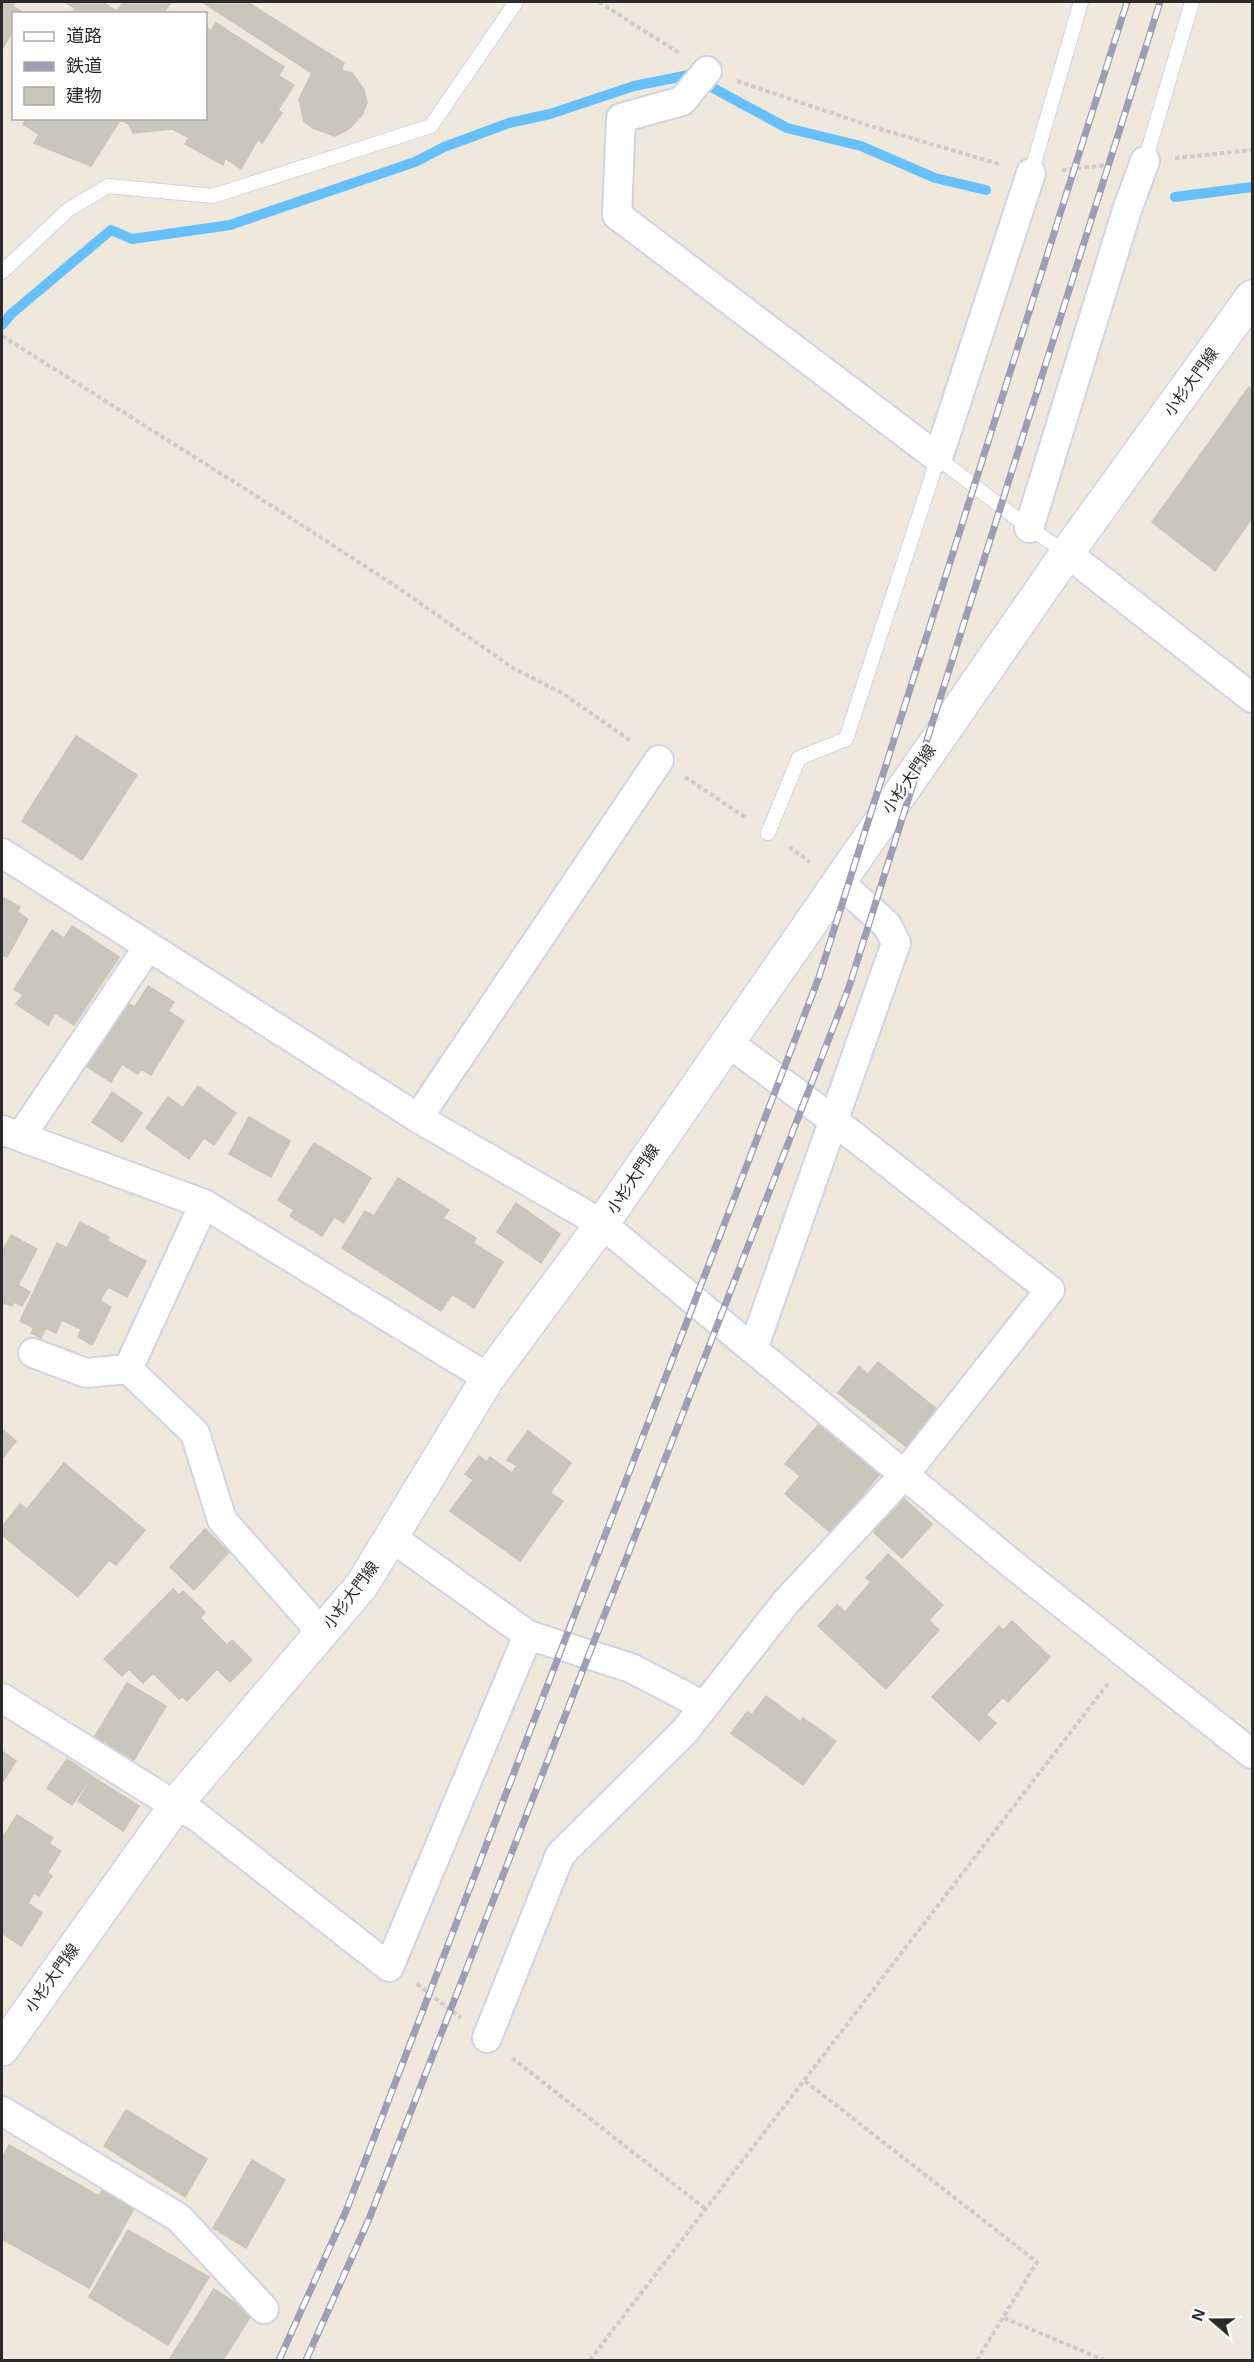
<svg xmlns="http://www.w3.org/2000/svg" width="1254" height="2362" viewBox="0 0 1254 2362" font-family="Helvetica,'Noto Sans JP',sans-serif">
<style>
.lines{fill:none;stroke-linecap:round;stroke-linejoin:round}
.stream{stroke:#67c0f9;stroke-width:10}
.building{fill:#c9c7bb;stroke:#cac5b6;stroke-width:1.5}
.service-casing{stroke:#d1d3e5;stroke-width:16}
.minor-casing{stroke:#d1d3e5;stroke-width:32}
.secondary-casing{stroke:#d1d3e5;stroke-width:36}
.path{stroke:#ccc;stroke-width:4;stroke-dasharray:4.5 3;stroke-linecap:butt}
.service{stroke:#fff;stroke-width:14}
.minor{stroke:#fff;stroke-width:28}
.secondary{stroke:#fff;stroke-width:33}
.rail-casing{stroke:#9e9fb7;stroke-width:7}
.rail{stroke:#fff;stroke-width:4.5;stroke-dasharray:14;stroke-linecap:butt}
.labels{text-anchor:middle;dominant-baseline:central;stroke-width:4.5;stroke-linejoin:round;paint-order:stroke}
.street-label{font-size:16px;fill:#2b2b2b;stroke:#fff}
</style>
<rect width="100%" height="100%" fill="#eee9dc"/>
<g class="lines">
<!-- stream -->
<path class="stream" d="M1175 197 1252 187
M2 325 11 314 111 230 132 239 230 225 415 162 444 147 509 123 550 114 634 86 689 75 787 128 861 146 935 178 986 190"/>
</g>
<!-- building -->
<path class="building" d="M2 2H15L12 6 24 13 14 14V29L2 49Z
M65 2H102L117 11 123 2H171L165 11 168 14H72L75 8Z
M202 2H247L344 63 341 70 352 73 364 90 367 103 362 115 349 129 335 136 313 128 304 121 299 99 312 73Z
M216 23 284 67 279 76 294 85 278 110 282 113 262 143 258 139 241 169 225 158 223 165 185 144 189 138 173 129 133 133 129 124 120 120 91 166 34 143 39 134 23 124 27 118H206V27L211 31Z
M1249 387 1252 390V518L1215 571 1152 522Z
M76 736 137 775 82 860 22 821Z
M2 897 20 907 17 912 28 919 7 957 2 955Z
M72 926 119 957 74 1025 55 1013 48 1025 16 1004 23 995 14 989 52 930 64 938Z
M148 986 174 1002 168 1011 184 1021 151 1075 141 1069 138 1074 122 1064 111 1082 86 1066 126 1002 135 1007Z
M198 1086 236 1113 214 1145 204 1138 189 1159 146 1128 168 1097 183 1108Z
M112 1092 142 1113 122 1142 92 1122Z
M249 1117 290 1141 271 1177 229 1154Z
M314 1143 371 1178 344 1223 334 1217 322 1236 290 1216 294 1210 278 1200Z
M398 1178 449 1210 443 1218 476 1238 473 1243 503 1262 474 1308 452 1294 441 1311 342 1248 365 1211 374 1216Z
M516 1203 560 1234 541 1263 497 1232Z
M80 1222 109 1237 107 1241 146 1261 127 1297 108 1287 100 1301 111 1307 92 1345 78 1337 81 1329 62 1320 56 1333 46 1328 41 1338 31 1333 34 1328 20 1321 57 1243 67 1248Z
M11 1235 37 1249 18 1285 30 1292 22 1306 14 1302 12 1306 4 1303 2 1307V1252Z
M878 1362 943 1414 913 1452 838 1393 859 1366 868 1374Z
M819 1424 879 1475 831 1533 785 1494 800 1476 785 1464Z
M2 1429 16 1441 2 1459Z
M528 1431 571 1463 550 1493 563 1501 520 1561 450 1511 473 1480 465 1474 479 1456 487 1462 490 1457 512 1473 517 1466 507 1460Z
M64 1463 145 1530 116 1565 109 1560 78 1597 2 1535V1527L20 1504 27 1509Z
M902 1497 932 1524 902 1558 872 1531Z
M205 1529 229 1552 194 1590 170 1567Z
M888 1554 943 1605 929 1620 939 1630 886 1689 818 1626 837 1605 845 1612 871 1582 866 1578Z
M173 1589 179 1595 183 1591 205 1612 200 1618 227 1645 232 1640 252 1660 230 1682 217 1669 187 1701 182 1696 179 1699 153 1673 143 1683 129 1669 122 1676 104 1659Z
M1012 1621 1050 1657 1008 1702 1003 1697 986 1715 996 1723 979 1741 932 1697 999 1626 1003 1630Z
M127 1683 166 1706 134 1760 95 1736Z
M766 1696 801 1722 803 1718 836 1741 803 1785 731 1733 747 1712 752 1715Z
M2 1751 16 1761 2 1783Z
M67 1759 92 1776 72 1805 47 1788Z
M93 1777 139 1806 123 1831 78 1801Z
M17 1815 53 1838 49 1844 61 1851 47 1873 52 1876 39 1896 34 1893 28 1903 42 1913 21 1946 2 1933V1839Z
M126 2110 207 2159 185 2197 104 2146Z
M9 2145 99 2196 104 2187 136 2205 89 2288 2 2239V2158Z
M252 2160 285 2180 246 2248 213 2228Z
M128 2230 209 2277 168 2345 89 2297Z
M214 2289 252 2314 223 2360H169Z"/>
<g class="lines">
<defs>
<path id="service" d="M1145 161 1192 2
M1031 173 1081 2
M2 272 68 210 108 186 213 196 431 126 516 2
M768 833 799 758 846 739 938 458 1029 528 1067 553"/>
<path id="minor" d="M707 71 682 101 621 118 617 215 938 458 1031 173
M1029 528 1127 210 1145 161
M1067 553 1252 698
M2 853 418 1118 602 1224 1012 1564 1252 1754
M418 1118 659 760
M2 1130 204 1204 488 1378
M21 1136 148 947
M753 1349 896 943 887 925 838 881
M33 1353 86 1373 128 1369 195 1433 222 1520 322 1633
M128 1369 204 1204
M528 1635 631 1668 704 1706
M2 1698 176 1806 195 1815 389 1967 528 1635 391 1537
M487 2038 560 1855 684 1732 786 1602 904 1475 1050 1290 833 1120 727 1042
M2 2111 179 2218 264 2309"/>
<path id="secondary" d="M2 2049 181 1798 362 1585 488 1378 602 1224 1067 553 1252 297"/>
</defs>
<!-- service casing -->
<use href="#service" class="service-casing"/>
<!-- minor casing -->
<use href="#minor" class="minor-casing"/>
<!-- secondary casing -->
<use href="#secondary" class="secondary-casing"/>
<!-- path -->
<path class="path" d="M599 2 679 53
M737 81 870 126 999 164
M1175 158 1252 150
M1062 170 1108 165
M2 336 258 497 391 583 513 668 562 693 631 741
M685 777 746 818
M789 847 810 862
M417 1984 461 2018
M512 2058 706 2209
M805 2081 1037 2262 977 2360
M1004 2318 1104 2360
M590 2360 1109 1682"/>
<!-- service -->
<use href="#service" class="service"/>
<!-- minor -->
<use href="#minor" class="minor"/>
<!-- secondary -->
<use href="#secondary" class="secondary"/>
<defs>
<path id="rail" d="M279 2360 346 2211 819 977 1127 2
M306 2360 369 2219 849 987 1160 2"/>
</defs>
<!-- rail casing -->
<use href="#rail" class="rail-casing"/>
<!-- rail -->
<use href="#rail" class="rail"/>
</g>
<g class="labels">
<!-- street labels -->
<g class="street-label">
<text transform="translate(1191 382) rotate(-54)">小杉大門線</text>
<text transform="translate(909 779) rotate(-55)">小杉大門線</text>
<text transform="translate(633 1179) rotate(-56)">小杉大門線</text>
<text transform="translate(351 1595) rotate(-53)">小杉大門線</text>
<text transform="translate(52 1978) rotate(-54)">小杉大門線</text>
</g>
</g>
<!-- border -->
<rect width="1254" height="2362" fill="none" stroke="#2b2b2b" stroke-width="6"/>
<!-- legend -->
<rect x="12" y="12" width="195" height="108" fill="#ffffff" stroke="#aaaaaa" stroke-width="1.5"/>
<rect x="24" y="32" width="30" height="9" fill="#ffffff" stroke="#aaaaaa" stroke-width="1.5"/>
<text x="66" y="42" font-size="18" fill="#2b2b2b">道路</text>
<rect x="24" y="62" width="30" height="9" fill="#9e9fb7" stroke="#aaaaaa" stroke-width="1.5"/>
<text x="66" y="72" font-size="18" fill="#2b2b2b">鉄道</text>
<rect x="24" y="87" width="30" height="18" fill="#c9c7bb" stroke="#aaaaaa" stroke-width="1.5"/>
<text x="66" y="102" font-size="18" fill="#2b2b2b">建物</text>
<!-- north arrow -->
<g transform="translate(1212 2320) rotate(290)" stroke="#ffffff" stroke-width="4.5" paint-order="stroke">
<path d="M0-4.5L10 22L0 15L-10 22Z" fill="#2b2b2b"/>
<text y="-9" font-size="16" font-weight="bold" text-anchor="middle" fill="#2b2b2b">N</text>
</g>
</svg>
